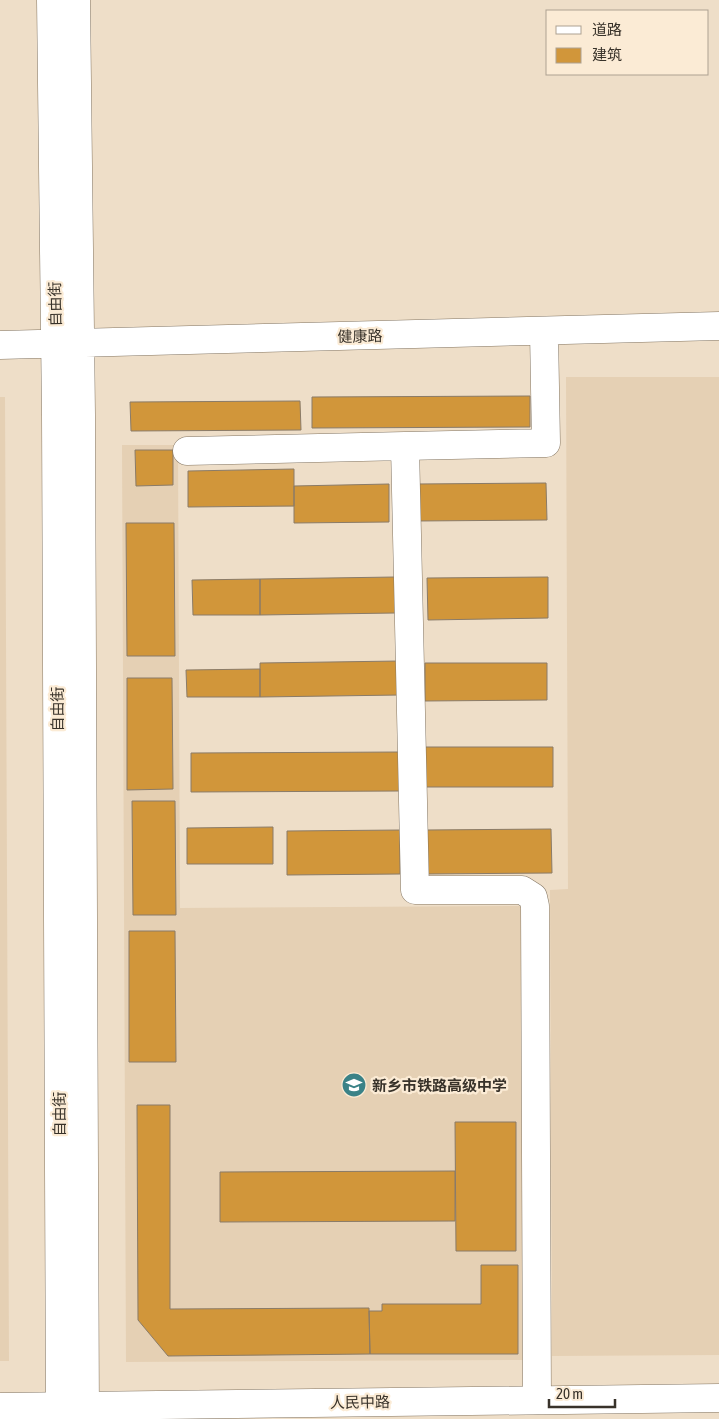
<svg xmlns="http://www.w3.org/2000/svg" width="719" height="1419" viewBox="0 0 719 1419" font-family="'Asap Condensed','Noto Sans SC',sans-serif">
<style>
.built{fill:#e5d0b4}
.building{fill:#d1963a;stroke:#8a7b68}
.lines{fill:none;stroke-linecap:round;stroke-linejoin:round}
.minor-casing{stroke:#847663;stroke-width:29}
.major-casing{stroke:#847663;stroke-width:29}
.minor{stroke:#fff;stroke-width:28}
.major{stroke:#fff;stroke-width:28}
.labels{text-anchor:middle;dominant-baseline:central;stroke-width:4.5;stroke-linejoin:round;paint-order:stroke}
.street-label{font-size:15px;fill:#38322a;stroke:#fbebd5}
.poi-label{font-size:15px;font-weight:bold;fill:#38322a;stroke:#fbebd5;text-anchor:start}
</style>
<rect width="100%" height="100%" fill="#eedec8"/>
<!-- built -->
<path class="built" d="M566 377H719V1355L552 1356 550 890 568 889Z
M0 397H5L9 1361H0Z
M122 445H178L180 908 526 906 528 1360 126 1362Z"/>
<!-- building -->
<path class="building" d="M530 396V427L312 428V397Z
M300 401 301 430 131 431 130 402Z
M135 450H173V485L136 486Z
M294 469V506L188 507V471Z
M546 483 547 520 417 521 416 484Z
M389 484V522L294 523V486Z
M126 523H174L175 656H127Z
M395 577V613L260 615V579Z
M548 577V618L428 620 427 578Z
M260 579V615H193L192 580Z
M399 661 400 695 260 697V663Z
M425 663H547V700L425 701Z
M260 669V697H187L186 670Z
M127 678H172L173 789 127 790Z
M424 747H553V787H424Z
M400 752V791L191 792V753Z
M132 801H175L176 915H133Z
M273 827V864H187V828Z
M551 829 552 873 426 874V830Z
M400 830V874L287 875V831Z
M129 931H175L176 1062H129Z
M137 1105H170V1309L369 1308 370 1354 168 1356 138 1320Z
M455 1122H516V1251H456Z
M455 1171V1221L220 1222V1172Z
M481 1265H518V1354H370L369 1311H382V1304H481Z"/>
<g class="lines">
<defs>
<path id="minor" d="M51 0 56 416 60 1419
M76 0 81 415 85 1419
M0 345 719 326
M187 451 405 446
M537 1400 535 906 533 897 522 890H415L405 446 546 443 544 332"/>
<path id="major" d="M0 1407 719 1398"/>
</defs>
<!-- minor casing -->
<use href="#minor" class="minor-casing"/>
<!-- major casing -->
<use href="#major" class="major-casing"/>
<!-- minor -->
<use href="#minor" class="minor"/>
<!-- major -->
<use href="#major" class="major"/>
</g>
<!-- icons -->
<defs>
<symbol id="school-disc" viewBox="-11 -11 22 22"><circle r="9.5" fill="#3a8287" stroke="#fbebd5"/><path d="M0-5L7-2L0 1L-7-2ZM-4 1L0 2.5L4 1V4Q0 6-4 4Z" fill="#fff"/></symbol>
</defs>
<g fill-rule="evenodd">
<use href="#school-disc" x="340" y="1071" width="28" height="28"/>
</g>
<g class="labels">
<!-- street labels -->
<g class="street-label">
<text transform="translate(55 304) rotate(-91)">自由街</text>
<text transform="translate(360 336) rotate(-1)">健康路</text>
<text transform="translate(57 709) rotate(-90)">自由街</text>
<text transform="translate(59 1114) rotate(-90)">自由街</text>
<text transform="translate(360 1402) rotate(-1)">人民中路</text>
</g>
<!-- poi labels -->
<g class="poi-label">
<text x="372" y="1085">新乡市铁路高级中学</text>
</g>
</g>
<!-- legend -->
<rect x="546" y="10" width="162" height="65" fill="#fbebd5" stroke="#ada191"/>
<rect x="556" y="26" width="25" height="8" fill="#ffffff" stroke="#ada191"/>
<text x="592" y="35" font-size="15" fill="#38322a">道路</text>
<rect x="556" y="48" width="25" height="15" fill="#d1963a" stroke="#ada191"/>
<text x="592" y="60" font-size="15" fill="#38322a">建筑</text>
<!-- scale -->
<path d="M549 1399v8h66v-8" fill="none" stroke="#38322a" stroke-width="2.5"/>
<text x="556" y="1399" font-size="15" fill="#38322a" stroke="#fbebd5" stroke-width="4" paint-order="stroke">20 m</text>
</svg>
